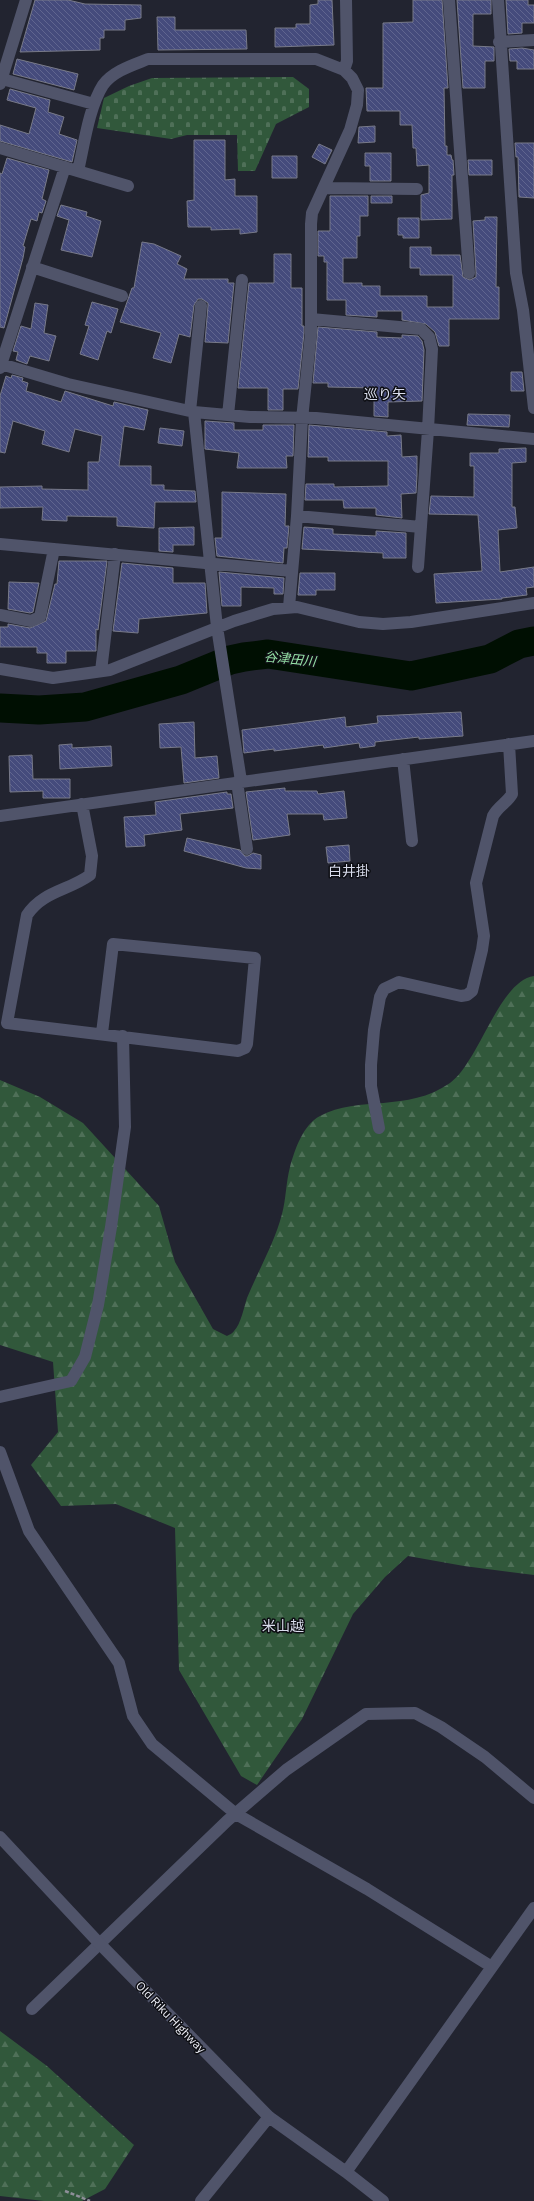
<svg xmlns="http://www.w3.org/2000/svg" width="534" height="2201" viewBox="0 0 534 2201" font-family="'IBM Plex Sans','Noto Sans JP',sans-serif">
<style>
.forest{fill:url(#forest-firs)}
.cemetery{fill:url(#cemetery-stones)}
.lines{fill:none;stroke-linecap:round;stroke-linejoin:round}
.river{stroke:#000f02;stroke-width:29}
.building{fill:url(#building-back-hatch);stroke:#787a89}
.path{stroke:#8e8f99;stroke-width:2.5;stroke-dasharray:4 2;stroke-linecap:butt}
.minor{stroke:#50546a;stroke-width:12}
.tertiary{stroke:#50546a;stroke-width:12}
.labels{text-anchor:middle;dominant-baseline:central;stroke-width:3;stroke-linejoin:round;paint-order:stroke}
.street-label{font-size:12px;fill:#ecedf5;stroke:#0d0e13}
.water-label{font-size:13px;font-style:italic;fill:#95e1a6;stroke:#0d0e13}
.quarter-label{font-size:14px;fill:#d9dcec;stroke:#0d0e13}
</style>
<defs>
<pattern id="forest-firs" width="22" height="20" patternUnits="userSpaceOnUse"><rect width="22" height="20" fill="#31583b"/><path d="M5 1l3.5 6h-7zM16 11l3.5 6h-7z" fill="#4f7058"/></pattern>
<pattern id="cemetery-stones" width="16" height="16" patternUnits="userSpaceOnUse"><rect width="16" height="16" fill="#31583b"/><path d="M2 7V4a2 2 0 0 1 4 0v3zM10 15v-3a2 2 0 0 1 4 0v3z" fill="#4f7058"/></pattern>
<pattern id="building-back-hatch" width="6" height="6" patternUnits="userSpaceOnUse"><rect width="6" height="6" fill="#454b7c"/><path d="M-1 5l2 2M0 0l6 6M5-1l2 2" fill="none" stroke="#60658f"/></pattern>
</defs>
<rect width="100%" height="100%" fill="#222430"/>
<!-- forest -->
<path class="forest" d="M534 976V1575L464 1566 408 1556 385 1577 353 1614 302 1719 257 1785 241 1776 179 1670 175 1528 116 1504 61 1506 31 1465 58 1432 53 1362 0 1345V1080L40 1097 83 1123 159 1206 175 1262 213 1329 227 1336C229 1335 233 1333 234 1331 241 1324 244 1307 247 1298 259 1269 274 1244 282 1214 286 1199 286 1182 290 1167 295 1149 303 1125 320 1116 359 1095 407 1113 450 1083 479 1062 499 981 534 976Z
M0 2031 47 2066 134 2145 105 2189 82 2201H44L0 2196Z"/>
<!-- cemetery -->
<path class="cemetery" d="M293 77 309 89V107L276 124 255 171H238L237 135H187L171 139 97 128 104 98 129 86 152 78Z"/>
<g class="lines">
<!-- river -->
<path class="river" d="M0 708 39 710 85 707 181 680 230 660 244 657 268 654 411 676 490 659 519 644 534 641"/>
</g>
<!-- building -->
<path class="building" d="M35 0H68L85 4 141 5V18L125 20V30H104V38H100V50L20 52Z
M318 0H332L334 45 275 47V28H296V24H310V5L318 4Z
M413 0H442L448 88H444L445 146H447V155H451L452 160H453L454 175H452V219L421 220V195L429 193V165L417 166 416 148H413L412 125H400V111H367L366 88H383V23L413 22Z
M457 0H491V14H473V46L494 47V61H485V88H463Z
M506 0H528V5H534V23H522V33L508 34Z
M157 17H175V30H246L247 49 158 50Z
M522 48 534 50V69H517V61H510L509 49Z
M17 59 78 74 74 90 13 74Z
M10 89 50 100 48 112 64 117 59 134 77 140 72 162 0 141V125L29 134 36 108 7 100Z
M375 126V142L358 143 359 127Z
M194 140H225V180L235 179V196H257V232L240 234V229L211 230V227H188L187 201 194 200Z
M515 143H534V198L519 197 518 157H516Z
M319 144 332 150 325 164 312 157Z
M365 153H391V181H370V166H365Z
M272 156H297V178H272Z
M7 158 49 170 42 199 46 201 42 213 39 212 37 221 31 219 23 246 25 247 23 258 4 328 0 327V173L2 174Z
M468 160H492V175H469Z
M330 196H368V216H360V236H357V258H343V283H362V286H380V296H427V307H453V275H420V268H410V247H431V255H460L463 277 470 280 476 277V272L473 221 485 220V217H497L496 287H499V319H449V346H439L435 332 426 324 402 320V311H377V317L346 315V300H327V262H324V256H318V231H330Z
M371 196H392V203H371Z
M61 205 87 212 86 216 101 221 92 257 61 250 69 220 57 216Z
M398 218H419V238H403V235H398Z
M142 242 154 244 181 256 177 264 187 269 184 279H228V283H234L228 343 205 342 208 306V303L202 299H198L194 305 190 337 179 334 171 363 153 358 161 333 120 322 132 288H134Z
M274 254H291V288H302V326H304V333L298 389H283V410H268V388H238L249 283H274Z
M92 302 118 309 111 333 107 331 98 360 80 354 89 326 85 325Z
M35 303 48 305 44 333 56 336 49 361 30 356 27 364 16 360 18 352 13 351 21 326 31 329Z
M318 327 377 332V337L402 338V335L418 336 422 341 424 350 422 401 388 402V417L374 416V388L328 387V383H313Z
M511 372H522L524 391H511Z
M12 375 23 378 22 381 28 383 26 391 61 402 65 391 113 406 114 402 148 410 144 430 124 426 119 466H151V485H164V490L195 491 196 502H155L154 528 117 526V517L67 516V521L42 520 43 507 0 508V487L42 486V489L88 490V462H99L102 436 75 429 69 452 42 444 45 431 13 421 5 453 0 452V396L6 376 11 378Z
M468 414 510 415 509 427 467 425Z
M205 421 234 423V430H263V425H294L293 456H286L287 468H237L239 453 205 449Z
M309 425 387 432V436L401 435 402 457 417 456V475L416 493 401 494 402 518 376 515V508H344L343 500H305L306 484H334V487L388 486V461H328V457H308Z
M160 428 184 431 182 446 158 443Z
M526 448V462L512 463V507H515L517 528 498 530 500 572 534 567V587L526 588 527 595 502 598V599L436 603 434 574 482 571 478 515 429 514 431 496 474 497V466H470V453H499V449Z
M222 492 286 494 285 526H289L287 548H284L283 563 217 556 215 538H222Z
M194 527V545H173V552L159 551V528Z
M304 527 333 529V534L376 536V531L406 533V558H383V553L302 549Z
M59 561H107L98 630 96 629V651H66V663H47V653H37V647H0V627H8V624L30 628 46 621 55 584H57Z
M122 563 173 568V583H205L207 613 139 619 138 633 113 631Z
M219 572 284 578 283 594H274V588L241 587V606H222Z
M300 573H335V590H316V595H298Z
M9 582 39 583 33 612 30 613 8 609Z
M461 712 463 736 419 739V737L375 742V746L360 748 359 743 324 748 323 745 274 751V749L244 753 242 730 345 717 346 727 378 723 377 716Z
M194 722 195 758 217 756 219 778 184 783 181 747 160 748 159 724Z
M72 744V748L111 746 112 766 60 769 59 745Z
M32 755 33 779H70V798H43V791L10 792 9 756Z
M285 788V791H317L318 794 344 791 347 818 324 820 323 814H287L290 835 253 840 246 792Z
M227 792V794H231L233 808 180 814 182 830 144 835 145 846 126 847 124 817 156 815 155 802Z
M187 838 240 850 245 856H248L253 853 261 855V869L246 868 184 851Z
M349 845 350 861 328 863 326 847Z"/>
<g class="lines">
<!-- path -->
<path class="path" d="M65 2191 90 2201"/>
<!-- minor -->
<path class="minor" d="M449 0 469 273
M498 0 516 273 523 310 534 408
M499 42 534 40
M344 70 347 61 346 0
M2 79 94 104
M0 148 128 186
M78 171C84 145 89 107 103 85 113 71 133 65 148 59H316L344 70 352 78 358 90 357 105 350 130 312 213 311 224V333L302 419 297 516 289 607
M324 188 417 189
M32 267 122 296
M311 319 421 329 429 337 432 349 428 430 418 567
M1 364 68 384 194 412 250 417 316 418 534 439
M0 368 65 167
M190 411 201 306
M194 412 217 627 241 781
M228 415 242 280
M297 516 421 527
M0 544 292 571
M0 615 31 621 40 617 54 549
M0 669 53 678 110 670 234 621 273 609 297 607 359 622 383 624 411 622 534 603
M101 671 115 554
M403 759 412 841
M237 782 247 849
M82 804 92 856 90 875C68 891 43 891 27 915L7 1023 238 1051 245 1048 247 1044 255 958 113 944 102 1033
M0 816 534 741
M379 1128 371 1086V1065L374 1030 380 997 384 989 399 982 461 996 467 995 472 991 482 950 484 936 476 883 493 816C498 806 507 803 512 794L509 744
M0 1397 71 1381 85 1357 98 1305 111 1227 125 1127 123 1036
M0 1452 29 1531 119 1663 133 1716 152 1744 236 1814 367 1889 492 1967
M32 2009 227 1821 286 1770 366 1714 415 1713 441 1727 485 1757 534 1798
M346 2172 534 1908
M201 2201 269 2117 346 2172 383 2201"/>
<!-- tertiary -->
<path class="tertiary" d="M0 84 26 0
M0 1837 99 1943 269 2117"/>
</g>
<g class="labels">
<!-- street labels -->
<g class="street-label">
<text transform="translate(171 2017) rotate(46)">Old Riku Highway</text>
</g>
<!-- water labels -->
<g class="water-label">
<text transform="translate(290 659) rotate(6)">谷津田川</text>
</g>
<!-- quarter labels -->
<g class="quarter-label">
<text x="385" y="394">巡り矢</text>
<text x="349" y="871">白井掛</text>
<text x="283" y="1626">米山越</text>
</g>
</g>
</svg>
